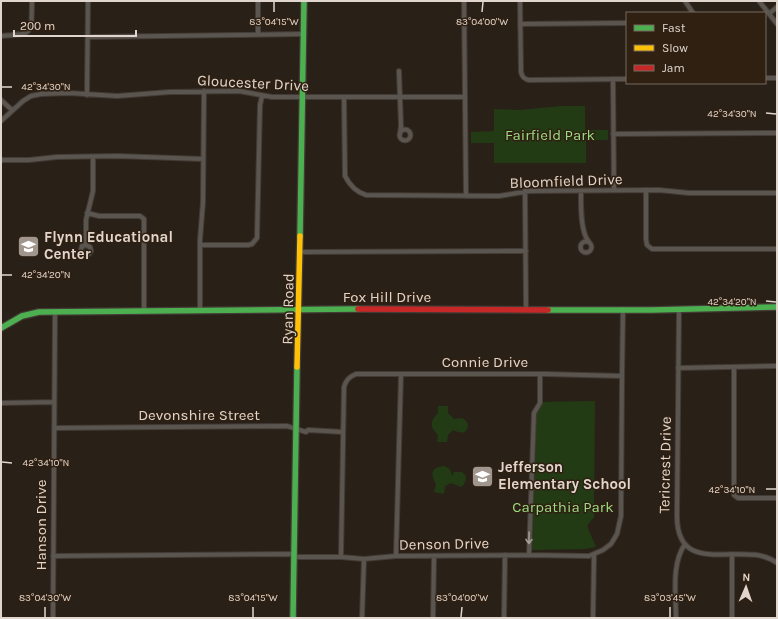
<svg xmlns="http://www.w3.org/2000/svg" width="778" height="619" viewBox="0 0 778 619" font-family="Karla,sans-serif">
<style>
.green{fill:#223b15}
.lines{fill:none;stroke-linecap:round;stroke-linejoin:round}
.street-casing{stroke:#433b35;stroke-width:6}
.fast-casing{stroke:#433b35;stroke-width:8}
.slow-casing{stroke:#433b35;stroke-width:8}
.jam-casing{stroke:#433b35;stroke-width:8}
.street{stroke:#5b554f;stroke-width:4}
.fast{stroke:#4caf50;stroke-width:5.5}
.slow{stroke:#ffc107;stroke-width:5.5}
.jam{stroke:#c62828;stroke-width:5.5}
.oneway{stroke:#a59c94}
.ticks{fill:none;stroke:#e1d6cd;stroke-width:1.5}
.labels{text-anchor:middle;dominant-baseline:central;stroke-width:3;stroke-linejoin:round;paint-order:stroke}
.street-label{font-size:15px;fill:#e1d6cd;stroke:#2f2012}
.park-label{font-size:15px;fill:#9cdc84;stroke:#2f2012}
.poi-label{font-size:15px;font-weight:bold;fill:#e1d6cd;stroke:#2f2012;text-anchor:start}
.ticks-label{font-size:10px;text-anchor:middle;fill:#e1d6cd;stroke:#2f2012;stroke-width:3;stroke-linejoin:round;paint-order:stroke}
</style>
<rect width="100%" height="100%" fill="#292018"/>
<!-- green -->
<path class="green" d="M561 106H585V130H608V140H586V163H494V143H471V132L494 131V109L520 110Z
M595 401 594 517 587 526 596 547 585 549 532 550 537 402Z
M438 406H448V413L454 419C461 418 466 417 468 426 466 435 460 433 453 430L448 435 447 442H437L438 435C429 426 430 422 438 413Z
M444 466 450 469 452 476 454 472H462L466 476C466 481 465 484 461 487L451 483 445 486 444 494 434 492 436 484C430 474 431 467 444 466Z"/>
<g class="lines">
<defs>
<path id="street" d="M464 1 466 196
M520 1 521 72C522 77 524 79 529 80L627 79
M685 1 693 13
M759 1 777 24
M770 13 777 7
M520 24 627 23
M258 34V1
M1 36C35 34 31 34 32 1
M88 37 304 34
M399 71 401 126 400 134
M765 78H777
M613 79 614 190
M87 95 88 1
M344 98 345 176C350 186 356 192 366 195L499 196 530 191 659 190 689 193H777
M1 100 12 110
M1 121 23 101 31 96 41 94 69 93 117 96 170 92 239 91 272 97H465
M399.5 135a5.5 5.5 0 1 1 11 0a5.5 5.5 0 1 1-11 0Z
M613 134 777 133
M1 160H29L57 157 117 156 203 159
M646 190V239L647 245 652 249H777
M525 191 526 309
M581 191C581 204 580 232 589 242
M87 213 99 216H140L144 219V311
M580.5 247a5.5 5.5 0 1 1 11 0a5.5 5.5 0 1 1-11 0Z
M86 245 90 247 91 251 89 254 84 255 81 250 82 246 86 245V220L93 191V157
M200 245H248L252 244 257 238 260 105 262 96
M301 252 526 251
M679 310 677 516C677 581 745 538 777 563
M200 311V240L203 202 204 91
M734 367V495L738 498H777
M678 368 777 366
M1 403 54 402
M54 428 287 426 306 432 308 430 343 432
M529 555 534 413 540 403V374
M53 556 295 554
M396 556 401 374
M295 557H341L364 559 396 556 529 555 589 556 603 550 611 544 617 534 621 516 622 376 623 309
M341 557 344 387C346 380 349 377 356 374H545L622 376
M53 618 55 312
M362 618 364 559
M433 618 434 556
M504 618 505 555
M593 618 594 555
M676 618C676 595 671 564 685 544
M732 618V554"/>
<path id="fast" d="M300 236 304 1
M548 310H651L777 307
M1 328 22 316 39 312 358 309
M293 618 297 367"/>
<path id="slow" d="M297 367 300 236"/>
<path id="jam" d="M358 309 548 310"/>
</defs>
<!-- street casing -->
<use href="#street" class="street-casing"/>
<!-- fast casing -->
<use href="#fast" class="fast-casing"/>
<!-- slow casing -->
<use href="#slow" class="slow-casing"/>
<!-- jam casing -->
<use href="#jam" class="jam-casing"/>
<!-- street -->
<use href="#street" class="street"/>
<!-- fast -->
<use href="#fast" class="fast"/>
<!-- slow -->
<use href="#slow" class="slow"/>
<!-- jam -->
<use href="#jam" class="jam"/>
</g>
<!-- one-way arrows -->
<defs><path id="oneway-shaft" d="M-6 0H5M1.5-3L5.5 0L1.5 3" fill="none" stroke-width="1.6" stroke-linecap="round" stroke-linejoin="round"/></defs>
<use class="oneway" href="#oneway-shaft" transform="translate(529 538) rotate(91)"/>
<!-- ticks -->
<path class="ticks" d="M274 12V2M482 12 483 2M2 87H12M766 113 776 114M2 275H12M766 301 776 302M2 462 12 463M766 489H776M45 617V607M253 617V607M461 617 462 607M670 617V607"/>
<!-- icons -->
<defs>
<symbol id="school-square" viewBox="-11 -11 22 22"><rect x="-9" y="-9" width="18" height="18" rx="4" fill="#a1968e" stroke="#2f2012"/><path d="M0-5L7-2L0 1L-7-2ZM-4 1L0 2.5L4 1V4Q0 6-4 4Z" fill="#fff"/></symbol>
</defs>
<g fill-rule="evenodd">
<use href="#school-square" x="16" y="234" width="25" height="25"/>
<use href="#school-square" x="470" y="464" width="25" height="25"/>
</g>
<g class="labels">
<!-- street labels -->
<g class="street-label">
<text transform="translate(253 83) rotate(3)">Gloucester Drive</text>
<text transform="translate(566 181) rotate(-2)">Bloomfield Drive</text>
<text x="387" y="297">Fox Hill Drive</text>
<text transform="translate(288 309) rotate(-89)">Ryan Road</text>
<text x="485" y="362">Connie Drive</text>
<text x="199" y="415">Devonshire Street</text>
<text transform="translate(665 465) rotate(-89)">Tericrest Drive</text>
<text transform="translate(41 525) rotate(-90)">Hanson Drive</text>
<text transform="translate(444 544) rotate(-1)">Denson Drive</text>
</g>
<!-- park labels -->
<g class="park-label">
<text x="550" y="135">Fairfield Park</text>
<text x="563" y="507">Carpathia Park</text>
</g>
<!-- poi labels -->
<g class="poi-label">
<text x="44" y="237">Flynn Educational<tspan x="44" dy="17">Center</tspan></text>
<text x="498" y="467">Jefferson<tspan x="498" dy="17">Elementary School</tspan></text>
</g>
</g>
<g class="ticks-label">
<text x="274" y="25">83°04'15"W</text>
<text x="482" y="25">83°04'00"W</text>
<text x="46" y="90">42°34'30"N</text>
<text x="732" y="117">42°34'30"N</text>
<text x="46" y="278">42°34'20"N</text>
<text x="732" y="305">42°34'20"N</text>
<text x="46" y="466">42°34'10"N</text>
<text x="732" y="493">42°34'10"N</text>
<text x="45" y="601">83°04'30"W</text>
<text x="253" y="601">83°04'15"W</text>
<text x="462" y="601">83°04'00"W</text>
<text x="670" y="601">83°03'45"W</text>
</g>
<!-- border -->
<rect width="778" height="619" fill="none" stroke="#e1d6cd" stroke-width="4"/>
<!-- legend -->
<rect x="626" y="12" width="140" height="72" fill="#2f2012" stroke="#76695d"/>
<rect x="634" y="25" width="20" height="6" fill="#4caf50" stroke="#76695d"/>
<text x="662" y="32" font-size="12" fill="#e1d6cd">Fast</text>
<rect x="634" y="45" width="20" height="6" fill="#ffc107" stroke="#76695d"/>
<text x="662" y="52" font-size="12" fill="#e1d6cd">Slow</text>
<rect x="634" y="65" width="20" height="6" fill="#c62828" stroke="#76695d"/>
<text x="662" y="72" font-size="12" fill="#e1d6cd">Jam</text>
<!-- north arrow -->
<g transform="translate(746 587) rotate(2)" stroke="#2f2012" stroke-width="3" paint-order="stroke">
<path d="M0-3L7 15L0 10L-7 15Z" fill="#e1d6cd"/>
<text y="-6" font-size="11" font-weight="bold" text-anchor="middle" fill="#e1d6cd">N</text>
</g>
<!-- scale -->
<path d="M14 30v6h122v-6" fill="none" stroke="#e1d6cd" stroke-width="2"/>
<text x="20" y="30" font-size="12" fill="#e1d6cd" stroke="#2f2012" stroke-width="3" paint-order="stroke">200 m</text>
</svg>
